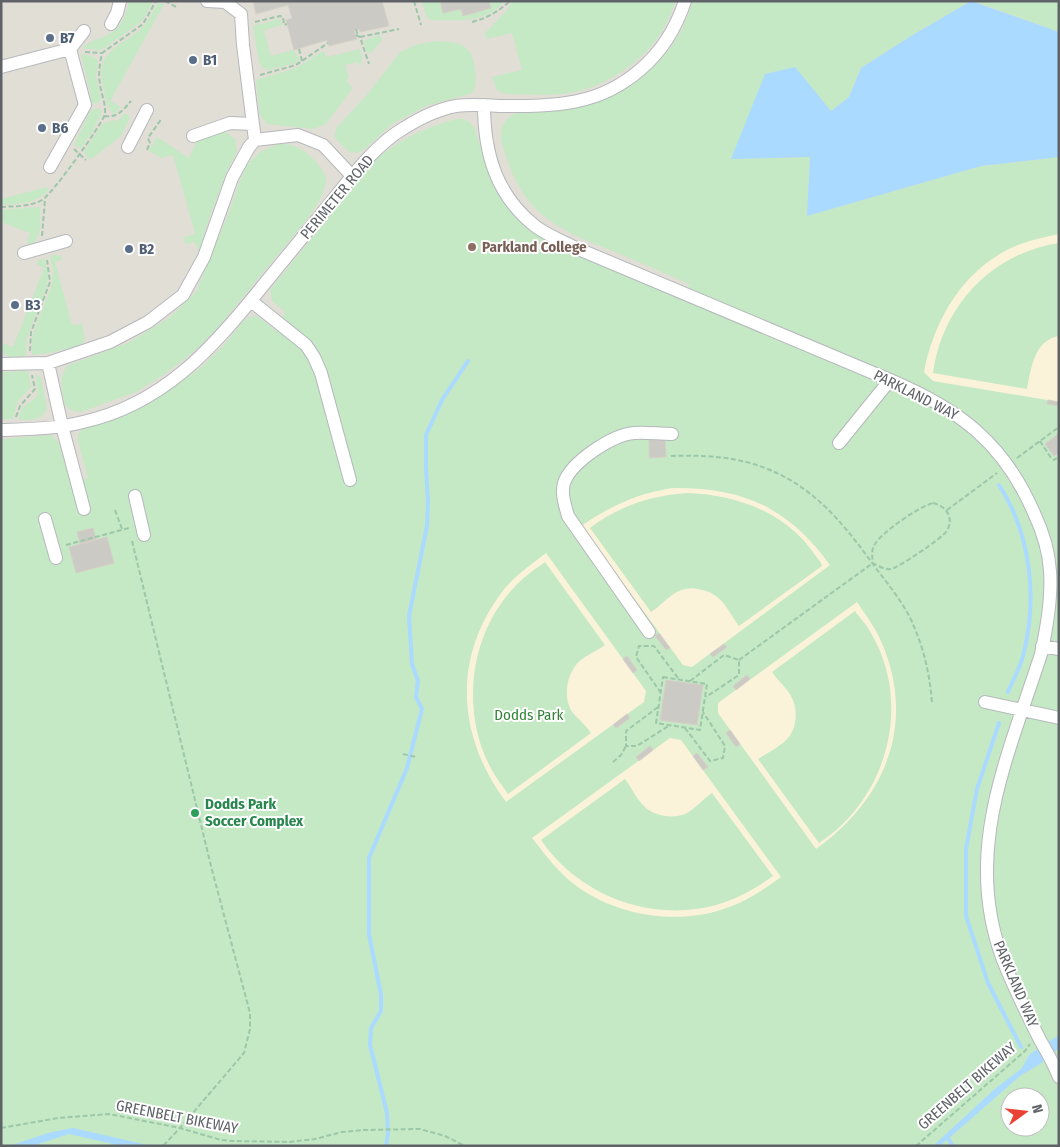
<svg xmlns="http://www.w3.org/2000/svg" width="1060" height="1147" viewBox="0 0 1060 1147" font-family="'Fira Sans Condensed',sans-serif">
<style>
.education{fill:#e1ded6}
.green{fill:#c5e8c5;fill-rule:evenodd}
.sand{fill:#fbf3d9;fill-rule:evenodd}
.water{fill:#aadaff}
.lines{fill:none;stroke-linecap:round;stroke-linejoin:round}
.stream{stroke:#aadaff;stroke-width:4}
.building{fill:#cccac5;stroke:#d6d1c6}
.minor-casing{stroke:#b5b8bc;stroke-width:14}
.path{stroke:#9cc7a9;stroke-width:2;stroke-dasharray:5 2.5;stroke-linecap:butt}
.minor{stroke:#fff;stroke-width:12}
.service-dot{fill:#5c6f8a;stroke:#fff;stroke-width:2}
.education-dot{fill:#8d6e63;stroke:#fff;stroke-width:2}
.leisure-dot{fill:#2e9e5b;stroke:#fff;stroke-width:2}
.labels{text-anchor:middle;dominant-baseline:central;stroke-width:4;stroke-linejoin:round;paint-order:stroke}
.service-label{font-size:15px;font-weight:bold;fill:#4e5e75;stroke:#fff;text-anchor:start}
.street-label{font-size:15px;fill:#5f6368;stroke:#fff}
.education-label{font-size:15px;font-weight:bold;fill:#785e54;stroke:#fff;text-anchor:start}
.park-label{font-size:15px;fill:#348238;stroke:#fff}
.leisure-label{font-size:15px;font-weight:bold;fill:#27864d;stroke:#fff;text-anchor:start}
</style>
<rect width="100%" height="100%" fill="#f1efe8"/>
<!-- education -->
<path class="education" d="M1 1H1059V202L694 259 686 300 1 517Z"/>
<!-- green -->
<path class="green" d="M129 1H153L143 20 105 48 98 50 82 48C92 39 95 41 106 36 121 29 126 16 129 1Z
M426 1H440L443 13 461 9 463 16 491 8 489 1H504C486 24 457 20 431 20L427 18 422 2Z
M513 1H676C672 11 667 23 661 33 640 65 601 90 562 94 544 96 523 94 505 94L497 90 492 77 522 70 512 33 487 39 485 33 505 12Z
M693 1H971L911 36 861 68 849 97 831 111 795 68 731 159 810 157 807 216 981 166 1059 157V1146H1V439L51 435 59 443 70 482 88 478 78 441V435L82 429 166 391 198 370 224 345 244 320 250 317 257 316 276 331 285 312 272 301 270 290 374 161C401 138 426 127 460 118L468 121 474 127 486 164 510 209 686 300 689 284C664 273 640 262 615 252 560 230 524 216 505 153 500 139 497 126 511 116 523 107 542 112 556 111 606 107 655 77 680 33 685 23 689 12 693 1ZM1010 1097H1040V1127H1010Z
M973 1H1059V32Z
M158 2 164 4 110 101 121 107 115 114C107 110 107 103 105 95 93 50 114 52 142 28 149 21 154 10 158 2Z
M280 19 282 25 264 30 271 56 293 50 299 58 296 63 268 70 263 68 259 62 253 26Z
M381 35 382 40 373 51 370 53 366 50 364 42 367 39Z
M434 41C458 42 472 42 475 70 476 79 477 85 472 93L426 106 392 124 366 148 358 153 349 152 334 137 337 127 366 96 400 52 416 45Z
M360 49 362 58 360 65H358L357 62 345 65 349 77 346 81 353 88 326 124 313 129 267 124 260 115 256 80 296 68 323 51 327 57Z
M81 54 94 57 98 61 96 78 101 99 98 103 91 104V96Z
M99 108 102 112 93 131 81 148 74 145 90 111Z
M125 113 130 117 121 136 90 160 84 152 101 126 106 122 118 120Z
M223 130 235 139 237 151 225 176 207 224 199 253 195 242 185 244 184 237 195 234 173 155 161 158 149 151 157 137 189 158 198 139Z
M278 144C283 144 289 144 294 146 305 149 328 170 326 182 324 195 315 207 308 218L215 331 192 353 162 376 136 392 81 412 72 411 65 405C62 391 58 378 67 366L130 342 170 317 196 292 228 215 245 167 260 152Z
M47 187 48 191C35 204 19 204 1 205V199Z
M40 207C40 219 43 235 32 244L27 243 30 233 1 222V210Z
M56 255 61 256 62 259 55 262 72 325 82 324 85 339 81 345 50 353 32 355V340L34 331 52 285 53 272 50 256Z
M44 258 48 274 47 286 27 337 26 356 9 357 2 352V348L4 343 13 347 44 268 36 264 39 260Z
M28 371 31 387 18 401 13 419H1V372Z
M36 374 41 378 47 409C39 422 33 420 19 420 21 402 28 406 38 395Z"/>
<!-- sand -->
<path class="sand" d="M1059 234V243C992 253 942 306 933 373L1027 389C1031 369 1034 340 1059 336V402L933 381 924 372C934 319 965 266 1018 245 1031 240 1045 237 1059 234Z
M672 488C742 487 788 507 830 565L692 667 683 665 581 526C611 506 635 494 672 488ZM686 493C729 494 775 508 805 542 810 548 816 556 821 563L822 566 739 626C726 608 722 593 698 589 689 587 680 589 672 595 665 600 659 607 651 612L590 528C619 506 650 496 686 493Z
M546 553 646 691 644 702 506 802C456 735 452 655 505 588 517 574 532 564 546 553ZM545 562 605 645C596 652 583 656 576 665 566 678 563 699 573 713 579 720 586 725 591 733L508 794C503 787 497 779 493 772 461 717 468 640 510 592 520 580 532 571 545 562Z
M857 602C865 614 875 627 881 641 917 723 886 799 816 849L718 713V703ZM855 611C860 618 867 625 871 633 913 704 887 799 819 843L758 759C767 753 776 749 784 742 797 732 799 710 791 696 786 687 778 681 772 672Z
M670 738 681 740 781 877C766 888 750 899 732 906 680 927 614 917 570 881 555 868 544 853 532 838ZM625 779C632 788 636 799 645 807 654 816 673 819 685 814 695 809 703 799 712 793L773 876C755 889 737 899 716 905 651 923 578 895 541 840Z"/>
<!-- water -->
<path class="water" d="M971 1 1059 32V157L981 166 807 216 810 157 731 159 765 74 795 67 831 111 849 97 861 68 911 36Z
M1059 1035V1048L1040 1064 1020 1076 940 1146H933L996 1088 1021 1069 1030 1054Z
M73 1128 152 1146H122L69 1134 32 1146H9L48 1133Z"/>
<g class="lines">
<!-- stream -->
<path class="stream" d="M999 485C1031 534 1038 599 1023 656 1020 668 1013 680 1008 692
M999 723 977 789 966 849V916L988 983 1021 1047
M947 1137 953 1146
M386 1146 388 1134 387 1113 370 1045 371 1028 381 1011V995L369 934V858L407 768 422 709 416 697 418 681 412 664 409 616 427 526 428 502 426 468V435L442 400 468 361"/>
</g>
<!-- building -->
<path class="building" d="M253 1H382L389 26 360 32 359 29 354 30 357 39 329 46 327 40 294 50 286 20 292 18 288 5 256 14Z
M440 1H489L491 8 463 16 461 9 443 13Z
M1048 400 1059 402V406L1047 404Z
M1058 434 1059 453 1054 456 1045 444Z
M665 439 666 457 649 458V440Z
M93 528 96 540 80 544 77 532Z
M107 537 114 563 76 573 69 547Z
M659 633 670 648 666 650 655 636Z
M724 644 727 647 713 657 710 654Z
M627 656 637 670 633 673 623 659Z
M747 675 750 679 736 690 733 686Z
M666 680 703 685 697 725 660 720Z
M627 714 630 718 616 728 613 725Z
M730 730 740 744 736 747 726 733Z
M650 746 653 750 639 761 636 757Z
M697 753 708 767 703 770 693 756Z"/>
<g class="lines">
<defs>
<path id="minor" d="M207 1 225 2 241 14 243 45 255 140
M111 24 117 13 120 1
M1 67 70 49
M484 105C484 153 496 195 535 226 547 235 562 241 576 248L890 380C959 409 1004 443 1034 513 1042 530 1049 552 1050 571 1052 599 1047 627 1041 654 1008 757 962 852 1003 960 1014 988 1027 1014 1040 1040 1047 1052 1054 1064 1059 1077
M193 136 230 123 253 124
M128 147 147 110
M50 167 85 105 70 49 84 31
M24 253 66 241
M251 301 306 345 314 357 321 373 350 480
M48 363 62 426 84 509
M1 364 48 363 110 342 148 322 183 295 204 257 232 178 249 147 255 140 298 135 323 145 352 176
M1 430C29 429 56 429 83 422 163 404 212 349 261 288 282 262 303 237 324 211 348 182 372 147 404 128 420 118 438 109 456 106 470 104 485 105 499 106 553 106 598 107 641 69 662 51 676 28 685 1
M839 443 890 380
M135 496 144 535
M45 519 56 558
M649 632 568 516C565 505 561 494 564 483 571 462 612 435 634 433 646 432 659 434 672 434
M1042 646 1059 649
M985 702 1059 718"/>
</defs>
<!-- minor casing -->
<use href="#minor" class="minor-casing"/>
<!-- path -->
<path class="path" d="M165 1 176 7
M414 1 421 25
M255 22 280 16 283 17 284 25 287 24
M472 22C487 18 498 12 510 1
M356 29 358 36
M356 35 360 37 369 64
M360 37 399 29
M299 49 302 61
M85 52 102 53
M260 75 296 65 328 43
M104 116C118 118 123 110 131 101
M74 149 86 160
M147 150 150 143 148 138 162 118
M1 207C15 206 30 207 42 200 51 196 103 123 105 114 106 103 101 94 100 84 98 73 100 63 102 53L143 24 156 1
M42 236 45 199
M30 351 31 332 50 282 47 260
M16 417 20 406 35 389 32 375
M1040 441 1051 458 1054 460 1059 456
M671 456C703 455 734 456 765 468 817 488 846 527 878 571 892 589 907 608 915 629 925 653 930 677 932 703
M1017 458 1059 427
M933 503C947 506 955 519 946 532 942 538 898 568 891 569 885 570 878 566 873 563 872 556 871 550 875 544 882 532 920 506 933 503Z
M115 510 122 529
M947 510 997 473
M132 541 212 870 250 1013V1029L244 1053 180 1128 163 1146
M66 545 129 528
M739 660 873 563
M663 677 707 684 700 730 656 723Z
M690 681 724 655 739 660V675L706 697
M661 693 636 657 639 646H654L678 678
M658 707 626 731V746H637L670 725
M685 728 710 761 723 758 725 746 703 712
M403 754 416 757
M613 762 621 755 626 746
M1 1128 58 1118 109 1114 180 1128 221 1140 233 1141 289 1142 315 1139 342 1132 364 1130 420 1129 445 1136 465 1146
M916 1146 1025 1051 1030 1044"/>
<!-- minor -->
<use href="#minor" class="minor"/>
</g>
<!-- markers -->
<g class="service-dot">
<circle cx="50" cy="38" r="5"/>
<circle cx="193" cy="60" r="5"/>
<circle cx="42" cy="128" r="5"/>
<circle cx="129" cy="249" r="5"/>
<circle cx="15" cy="305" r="5"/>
</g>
<circle class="education-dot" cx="472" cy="247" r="5"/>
<circle class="leisure-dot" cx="195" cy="813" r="5"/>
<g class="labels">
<!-- service labels -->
<g class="service-label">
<text x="60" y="38">B7</text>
<text x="203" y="60">B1</text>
<text x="52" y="128">B6</text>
<text x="139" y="249">B2</text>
<text x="25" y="305">B3</text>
</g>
<!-- street labels -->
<g class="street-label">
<text transform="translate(337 197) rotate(-50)">PERIMETER ROAD</text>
<text transform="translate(916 395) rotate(27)">PARKLAND WAY</text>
<text transform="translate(1016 984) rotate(67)">PARKLAND WAY</text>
<text transform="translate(967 1086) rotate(-41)">GREENBELT BIKEWAY</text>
<text transform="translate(177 1117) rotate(11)">GREENBELT BIKEWAY</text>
</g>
<!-- education labels -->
<g class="education-label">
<text x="482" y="247">Parkland College</text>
</g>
<!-- park labels -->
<g class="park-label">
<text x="529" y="715">Dodds Park</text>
</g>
<!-- leisure labels -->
<g class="leisure-label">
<text x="205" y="804">Dodds Park<tspan x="205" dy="17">Soccer Complex</tspan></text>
</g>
</g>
<!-- border -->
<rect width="1060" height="1147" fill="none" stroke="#5f6368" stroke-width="5"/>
<!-- north arrow -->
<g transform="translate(1025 1112) rotate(75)"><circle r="24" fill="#ffffff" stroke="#bfc1c3"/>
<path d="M0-4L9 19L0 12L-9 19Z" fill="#ea4335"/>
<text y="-8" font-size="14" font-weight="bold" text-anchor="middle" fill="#5f6368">N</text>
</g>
</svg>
